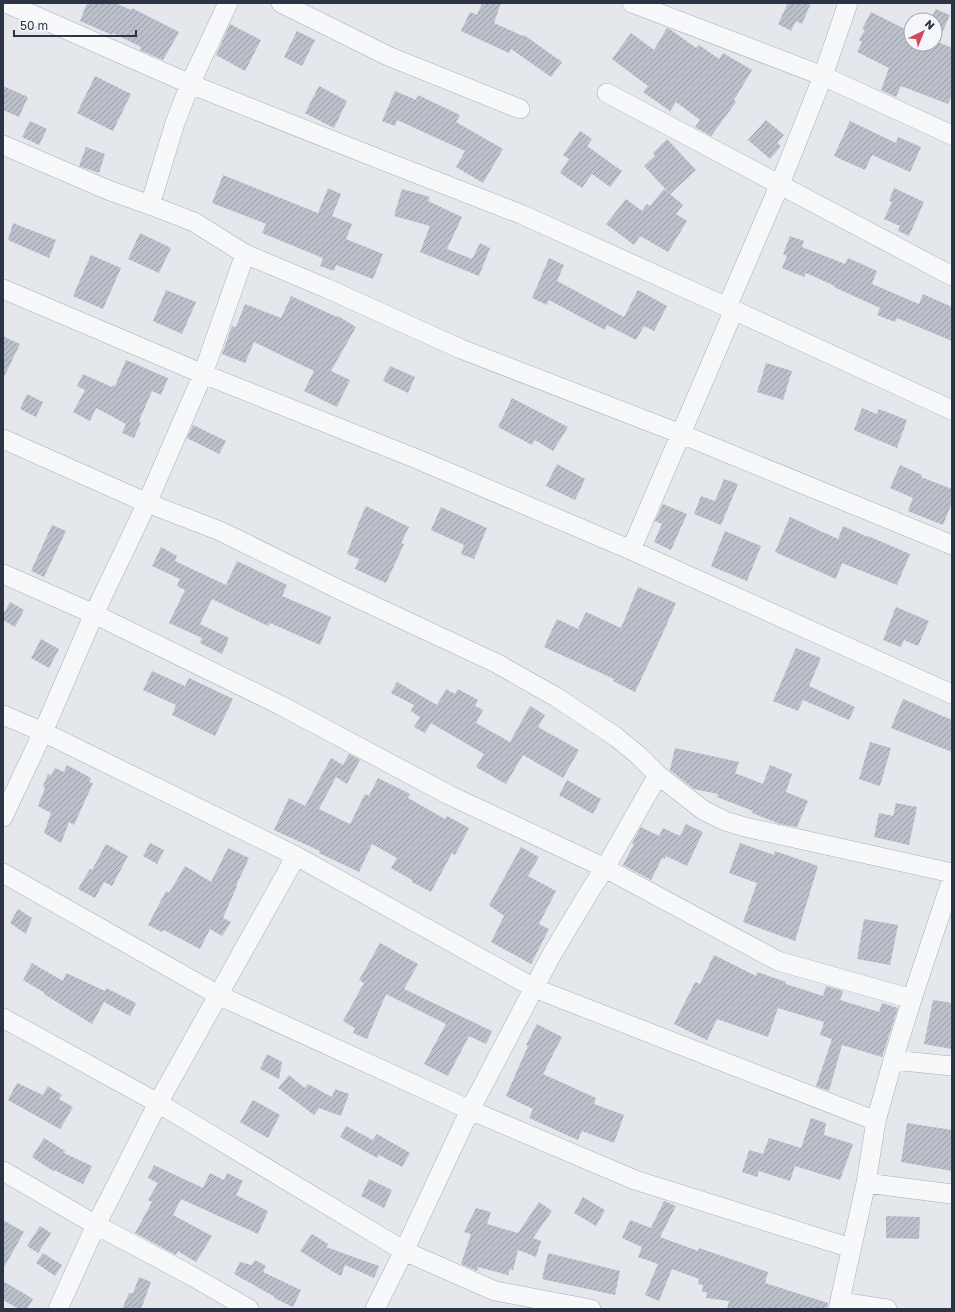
<svg xmlns="http://www.w3.org/2000/svg" width="955" height="1312" viewBox="0 0 955 1312" font-family="'Golos Text',sans-serif">
<style>
.building{fill:url(#building-hatch)}
.lines{fill:none;stroke-linecap:round;stroke-linejoin:round}
.minor-casing{stroke:#a9aeb7;stroke-width:20}
.minor{stroke:#f7f8fa;stroke-width:19}
</style>
<defs>
<pattern id="building-hatch" width="6" height="6" patternUnits="userSpaceOnUse"><rect width="6" height="6" fill="#bbc0ca"/><path d="M-1 1l2-2M0 6l6-6M5 7l2-2" fill="none" stroke="#989da6"/></pattern>
</defs>
<rect width="100%" height="100%" fill="#e4e7ec"/>
<!-- building -->
<path class="building" d="M87 3H115L131 10 132 8 179 32 163 60 140 50 141 47 113 33 112 35 80 21Z
M482 3H501L494 23 523 36 524 35 562 62 551 77 511 49 509 53 461 31 470 12 477 15Z
M788 3H811L802 24 796 21 791 31 778 24Z
M936 9 950 15 938 42 952 48V95L948 104 901 86 896 97 881 90 889 68 857 52 862 42 859 40 865 30 862 29 871 12 911 32V44H935V20H930Z
M230 24 261 40 245 71 216 55Z
M667 28 671 30 696 48 699 45 719 59 723 53 752 70 734 100 736 102 711 136 695 127 700 120 676 102 670 111 643 92 648 86 612 59 631 33 654 50Z
M297 31 315 40 302 66 284 57Z
M95 76 131 94 113 131 77 113Z
M3 86 28 97 19 117 3 110Z
M319 86 347 101 334 128 305 113Z
M395 91 416 100 418 95 460 115 456 122 503 149 483 183 456 167 465 151 397 120 395 126 382 121Z
M766 120 784 135 777 143 781 146 770 159 748 140Z
M30 121 47 129 39 145 22 137Z
M850 121 896 143 898 137 921 147 910 172 872 155 865 170 834 156Z
M580 131 592 139 587 146 622 171 610 187 592 174 582 188 560 173 569 159 563 155Z
M667 139 696 170 670 194 644 166 655 156 653 153Z
M86 147 105 154 99 173 79 166Z
M223 175 318 213 328 188 341 194 332 216 352 224 346 239 383 254 373 279 336 265 334 271 320 266 323 258 262 233 266 224 212 203Z
M894 188 924 202 909 236 898 231 900 226 884 219 892 202 889 201Z
M402 189 430 197 428 201 462 217 447 249 472 259 480 243 490 248 479 276 420 252 430 226 394 216Z
M664 189 683 205 676 214 687 221 668 252 640 236 634 245 606 224 626 199 642 211 647 204 650 206Z
M13 223 56 240 49 258 8 240Z
M140 233 171 248 159 273 128 259Z
M790 236 804 241 802 247 845 264 848 258 877 271 872 284 919 304 923 294 952 307V341L897 318 895 322 877 315 880 308 834 287 835 286 806 273 804 277 782 268 787 256 783 254Z
M91 255 121 268 103 309 73 296Z
M549 258 564 265 557 281 624 317 638 290 667 306 654 331 644 326 636 340 607 325 605 330 549 300 547 305 532 298Z
M166 290 196 302 182 334 153 321Z
M291 296 337 317 338 316 356 327 331 371 350 380 337 407 304 391 314 371 254 342 245 363 222 354 232 326 236 327 245 304 281 318Z
M3 336 20 344 3 379Z
M126 360 168 378 161 395 152 391 139 421 141 422 134 438 122 433 126 424 96 408 90 421 73 412 85 390 77 386 83 374 112 387 113 385 115 386Z
M766 363 792 371 783 400 757 392Z
M390 366 415 377 408 393 383 381Z
M27 394 43 402 36 417 20 409Z
M512 398 568 427 553 451 535 440 532 445 498 427Z
M862 408 877 414 879 409 907 420 897 448 854 430Z
M193 425 226 441 219 454 187 438Z
M557 464 585 479 575 500 546 486Z
M900 465 922 475 921 477 952 489V503L943 525 908 511 913 498 890 488Z
M724 479 738 484 721 525 694 514 701 496 715 501Z
M663 504 687 514 671 550 654 542 662 524 655 521Z
M366 506 409 527 401 543 404 544 386 583 355 569 359 559 347 554 358 524Z
M441 507 487 528 474 559 461 554 464 545 431 530Z
M790 517 838 539 843 526 868 537V536L910 554 897 585 842 563 836 579 775 552Z
M52 525 66 531 44 577 31 571Z
M725 531 761 546 747 581 711 566Z
M161 547 177 556 175 561 226 585 237 561 287 585 282 596 331 617 320 645 270 623 268 626 212 599 200 624 229 638 222 654 200 643 202 638 169 623 185 590 177 586 180 579 152 566Z
M638 587 676 603 662 635 635 692 613 681 614 679 544 647 557 619 578 629 586 612 621 628Z
M10 602 24 610 15 627 3 620V615Z
M896 607 929 621 918 646 904 640 901 647 883 640Z
M41 639 59 649 49 668 31 658Z
M796 648 821 658 809 686 855 707 849 720 803 700 798 711 773 701Z
M152 671 185 686 189 678 233 699 215 736 172 715 176 705 143 690Z
M397 682 437 705 446 689 455 694 458 689 478 700 475 706 483 710 476 723 510 742 530 706 545 715 538 727 579 750 563 778 523 755 506 784 476 767 484 754 431 723 425 733 414 727 420 717 411 711 414 705 391 693Z
M903 699 952 720V752L891 728Z
M870 742 891 748 880 786 859 779Z
M675 748 739 762 735 773 763 784 770 765 792 774 786 792 808 801 797 827 780 824 752 813 753 811 717 797 718 794 694 789 670 770Z
M349 754 360 760 347 784 336 777 319 809 350 824 365 794 369 796 378 778 410 794 408 798 445 819 447 816 469 828 455 855 452 853 431 892 412 882V880L391 868 397 858 372 844 359 872 319 853 320 851 274 830 289 798 305 806 331 758 343 765Z
M67 765 91 778 89 782 93 783 74 825 69 822 61 843 44 833 51 813 38 806 45 788 43 786 48 774 51 775 55 768 64 772Z
M567 780 601 799 593 814 559 795Z
M896 803 917 807 909 845 874 837 879 813 893 816Z
M686 824 703 832 687 866 666 856 665 859 662 858 651 880 623 865 634 844 632 843 641 827 659 836 663 828 680 836Z
M150 843 164 850 157 864 143 856Z
M740 843 774 855 775 851 818 866 795 941 743 922 757 883 729 873Z
M106 844 128 856 112 886 104 882 95 898 78 889 90 869 92 870Z
M521 847 539 857 528 876 556 891 539 924 549 929 531 964 491 942 504 916 489 905Z
M228 848 249 858 236 886H237L223 918 231 922 222 936 210 929 200 949 164 930 162 932 148 925 166 891 169 893 185 866 211 882Z
M18 909 32 918 26 934 10 923Z
M864 919 898 925 890 965 857 959Z
M380 943 418 964 404 989 492 1031 486 1044 469 1036 448 1076 424 1064 446 1024 386 994 367 1039 353 1033 355 1028 343 1021 364 983 359 980Z
M714 955 756 976 757 972 786 982V984L823 996 826 986 843 991 840 1000 879 1012 882 1003 898 1008 882 1057 842 1045 829 1091 816 1086 832 1039 820 1035 824 1022 778 1008 768 1037 717 1019 707 1040 674 1024 695 982 700 984Z
M32 963 63 981 66 973 105 991 106 988 136 1003 130 1016 104 1002 92 1024 44 994 45 993 23 980Z
M933 1000 952 1003V1049L924 1044Z
M537 1024 562 1037 543 1074 596 1098 594 1104 624 1115 614 1143 582 1131 578 1140 529 1118 533 1109 506 1096 528 1046 526 1045Z
M267 1054 282 1062 279 1079 260 1069Z
M289 1075 305 1088 308 1084 332 1097 335 1089 349 1094 341 1116 319 1108 314 1115 278 1088Z
M17 1083 43 1095 48 1086 62 1095 59 1099 73 1107 60 1129 8 1100Z
M253 1100 280 1115 268 1138 240 1122Z
M811 1118 826 1123 824 1135 853 1144 840 1180 795 1166 790 1181 759 1171 757 1177 742 1172 749 1150 763 1154 769 1138 801 1148Z
M907 1123 952 1130V1171L901 1162Z
M346 1126 373 1140 377 1134 410 1153 402 1167 379 1155 377 1158 340 1137Z
M44 1138 65 1151 64 1153 92 1166 83 1184 54 1170 53 1171 32 1157Z
M154 1165 203 1188 210 1173 224 1180 227 1173 243 1181 236 1195 268 1211 258 1234 181 1199 173 1215 212 1236 196 1262 178 1251 176 1255 135 1233 152 1202 148 1200 158 1183 148 1178Z
M369 1179 392 1190 384 1208 361 1196Z
M583 1197 605 1210 596 1226 574 1213Z
M664 1201 676 1206 660 1237 698 1251 699 1248 768 1272 765 1283 828 1303 827 1309H727L729 1301 706 1298 707 1292H702L703 1285 698 1284 699 1279 672 1269 659 1301 645 1295 658 1264 638 1257 642 1247 622 1238 630 1220 651 1228Z
M539 1202 552 1211 533 1238 541 1241 536 1257 518 1250 513 1270 510 1269 508 1275 478 1267 477 1271 461 1264 471 1234 464 1232 476 1208 491 1212 487 1224 518 1233Z
M886 1216 920 1217 919 1239 886 1238Z
M3 1220 24 1232 3 1269Z
M40 1226 51 1233 38 1253 27 1246Z
M312 1234 328 1244 326 1247 379 1266 374 1278 345 1265 341 1276 332 1271 300 1251Z
M43 1253 62 1265 55 1276 36 1263Z
M548 1253 620 1271 615 1295 542 1279Z
M255 1260 266 1266 263 1272 301 1290 293 1307 274 1298 275 1297 234 1274 240 1262 252 1265Z
M139 1277 151 1282 141 1309H122L129 1293H133Z
M3 1281 33 1299 27 1309H19L3 1300Z"/>
<g class="lines">
<defs>
<path id="minor" d="M6 3 190 84 374 157 523 215 727 307 952 410
M281 3 388 56 520 109
M632 3 823 76 952 135
M607 93 952 276
M3 145 108 190 150 205
M245 254 326 288 461 349 681 434 952 545
M3 289 203 374 417 459 631 550 952 694
M727 307 780 184 823 76 848 3
M3 439 147 503 220 531 342 591 496 663 556 697 616 737 638 755 658 775 703 810 725 821 745 827 952 873
M631 550 734 310
M3 574 94 614 280 705 449 795 605 868 778 961 912 999
M3 715 43 732 296 856 534 988 876 1121
M3 817 43 732 94 614 147 503 203 374 245 254 194 222 150 205 175 123 190 84 228 3
M3 873 218 995 470 1110 635 1180 851 1248
M3 1018 158 1103 404 1251 495 1291 591 1309
M893 1060 952 1066
M3 1171 96 1225 190 1275 249 1309
M866 1183 952 1194
M840 1302 887 1309
M58 1309 96 1225 158 1103 296 856
M375 1309 404 1251 470 1110 534 988 552 954 591 889 605 868 658 775
M838 1309 866 1183 876 1121 893 1060 912 999 952 879"/>
</defs>
<!-- minor casing -->
<use href="#minor" class="minor-casing"/>
<!-- minor -->
<use href="#minor" class="minor"/>
</g>
<!-- border -->
<rect width="955" height="1312" fill="none" stroke="#2b3445" stroke-width="8"/>
<!-- north arrow -->
<g transform="translate(923 32) rotate(43)"><circle r="19" fill="#f4f6f9" stroke="#a4a8b1"/>
<path d="M0-3L7 15L0 10L-7 15Z" fill="#d1495b"/>
<text y="-6" font-size="11" font-weight="bold" text-anchor="middle" fill="#2b3445">N</text>
</g>
<!-- scale -->
<path d="M14 30v6h122v-6" fill="none" stroke="#2b3445" stroke-width="2"/>
<text x="20" y="30" font-size="12" fill="#2b3445" stroke="#f4f6f9" stroke-width="3" paint-order="stroke">50 m</text>
</svg>
